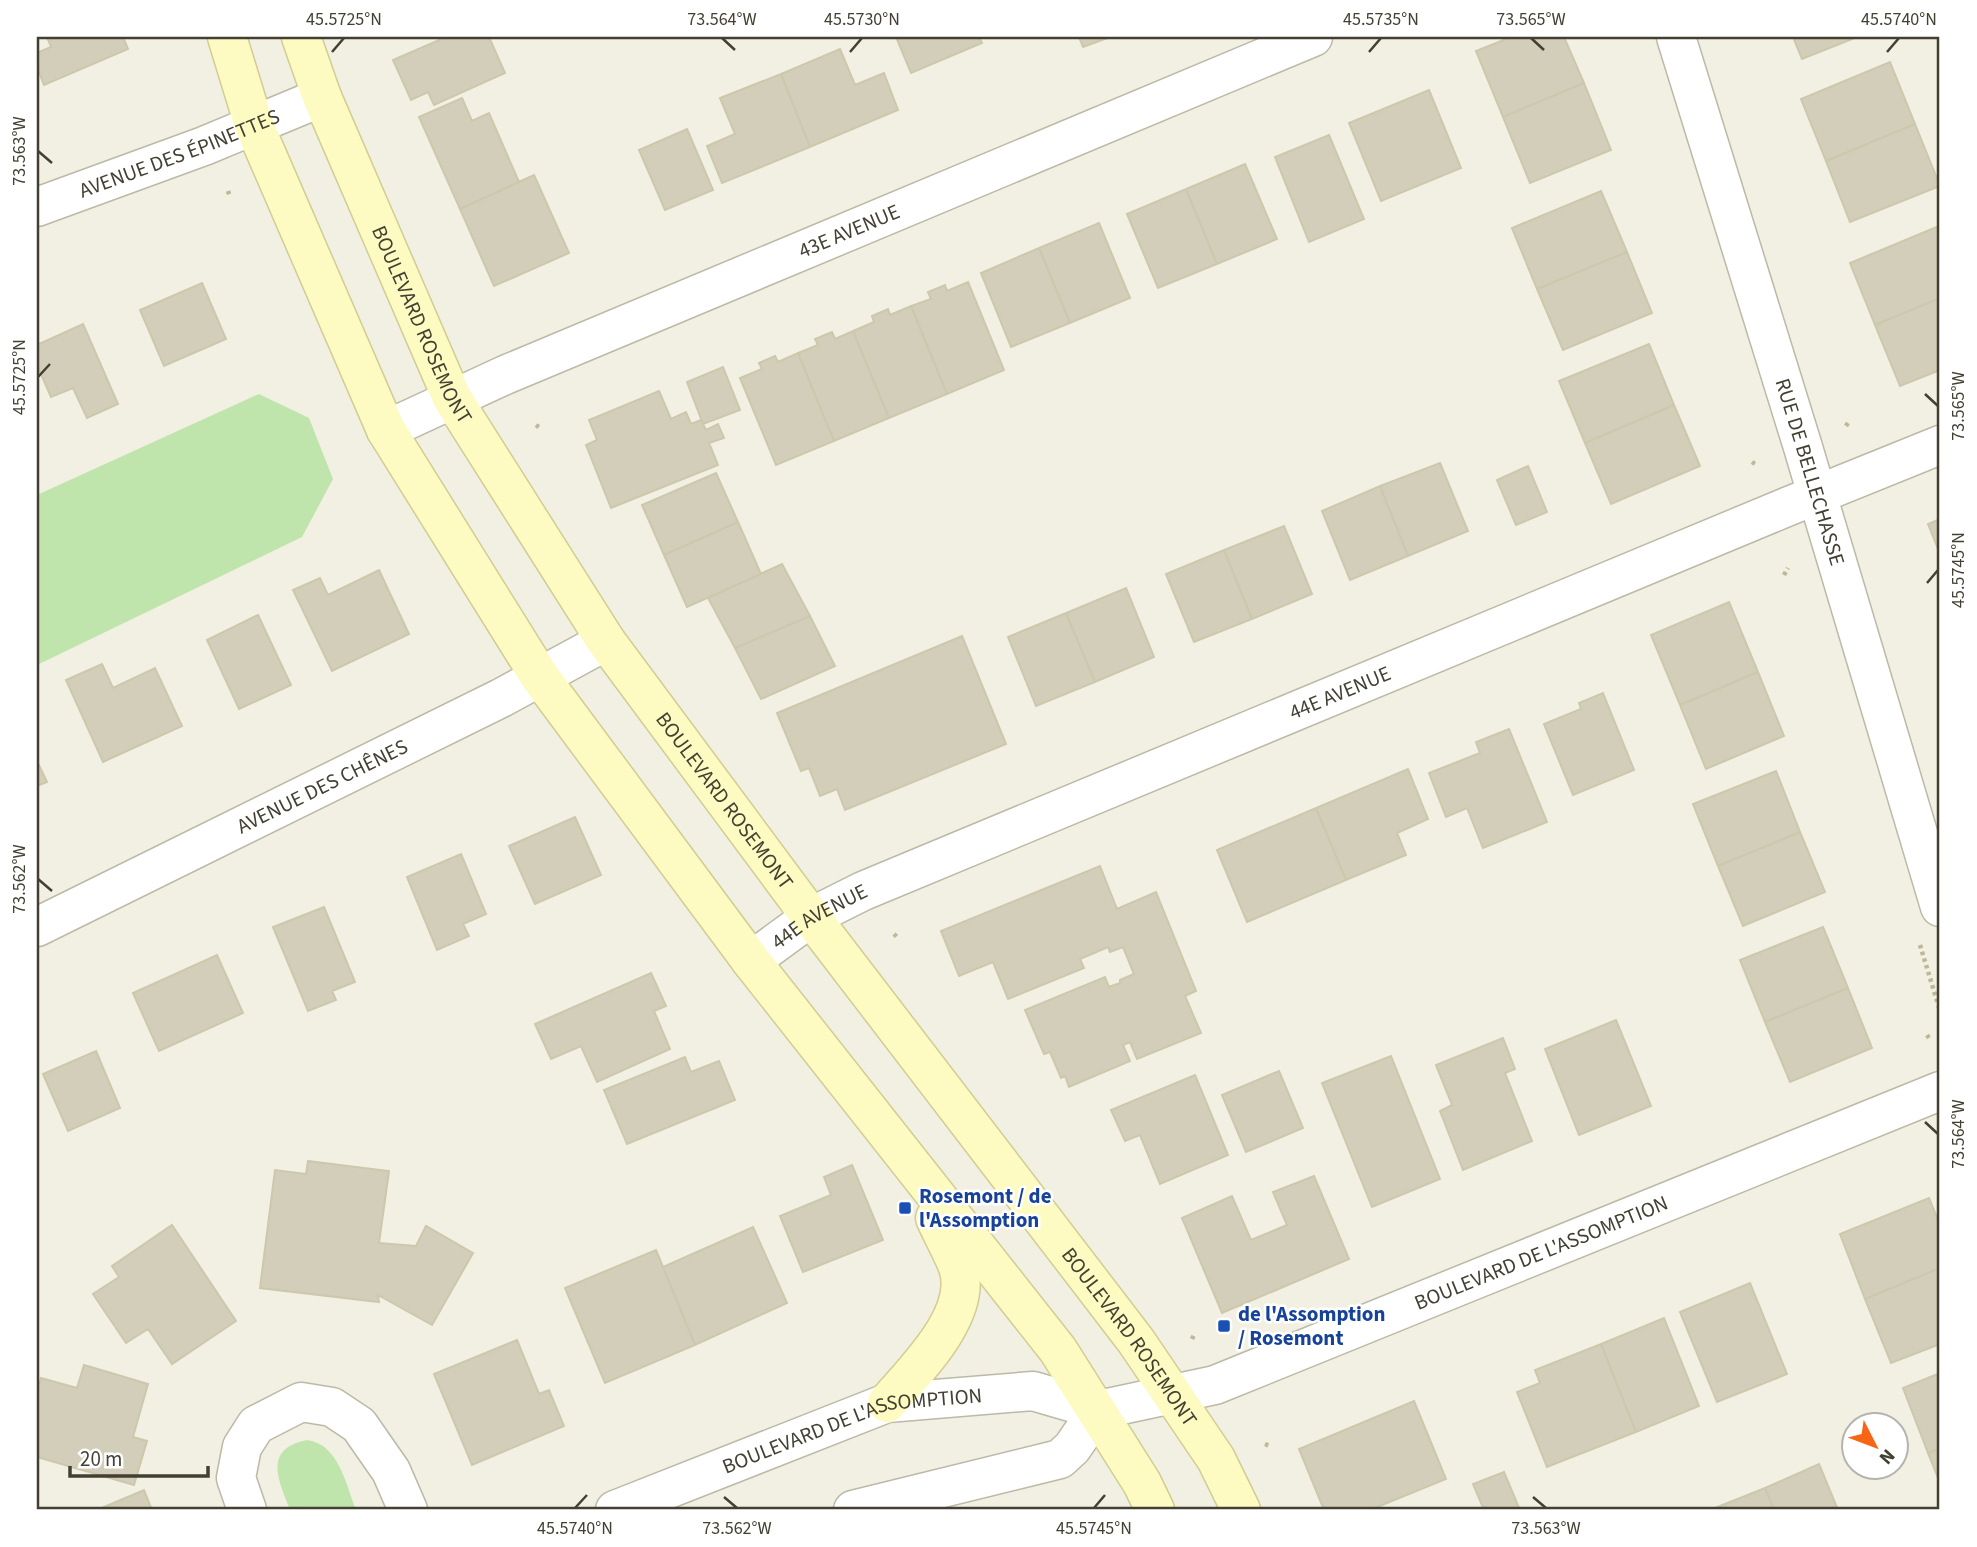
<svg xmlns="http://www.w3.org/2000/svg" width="1977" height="1547" viewBox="0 0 1977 1547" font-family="'Source Sans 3',sans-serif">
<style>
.green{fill:#bfe5ac}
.building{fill:#d2ceb9;stroke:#cdc7ac;stroke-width:2}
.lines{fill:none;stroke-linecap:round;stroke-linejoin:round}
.minor-casing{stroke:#bcb9a6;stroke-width:41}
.tertiary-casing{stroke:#bcb9a6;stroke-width:41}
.secondary-casing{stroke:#d1cd93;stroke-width:41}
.path{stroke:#beb897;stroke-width:4.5;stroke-dasharray:3.5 3.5;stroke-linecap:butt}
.minor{stroke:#fff;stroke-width:38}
.tertiary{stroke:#fff;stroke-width:38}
.secondary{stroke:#fdfbc1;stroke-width:38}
.ticks{fill:none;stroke:#434033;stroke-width:2.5}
.transit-dot{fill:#1a4fb4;stroke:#fff;stroke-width:2.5}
.labels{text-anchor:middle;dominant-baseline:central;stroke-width:5;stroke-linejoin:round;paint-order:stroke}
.street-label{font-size:21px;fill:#434033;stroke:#fff}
.transit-label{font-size:21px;font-weight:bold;fill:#164399;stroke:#fff;text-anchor:start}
.neatline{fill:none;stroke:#434033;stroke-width:2.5}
.ticks-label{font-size:18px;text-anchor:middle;fill:#434033}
</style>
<rect width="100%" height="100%" fill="#f1f0e3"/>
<!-- green -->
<path class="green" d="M259 394 309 418 333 479 302 537 37 665V495Z
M307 1440C339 1444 346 1485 356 1510H290C279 1481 262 1449 307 1440Z"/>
<!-- building -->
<path class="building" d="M47 37H123L128 49 44 85 37 67V53L51 47Z
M446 37H489L505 73 434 105 428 92 411 100 393 60Z
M896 37H979L982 43 911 73Z
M1079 37H1110L1083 47Z
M1511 37H1564L1584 83 1503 117 1476 51Z
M1793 37H1857L1802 59Z
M840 49 855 85 884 73 898 110 810 147 781 74Z
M1890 62 1915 124 1826 161 1801 99Z
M781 74 810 147 722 183 707 146 735 134 720 98Z
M1584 83 1611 150 1530 183 1503 117Z
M1429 90 1461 168 1381 201 1349 123Z
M462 98 472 121 489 113 519 182 460 209 419 117Z
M1915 124 1940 186 1850 222 1826 161Z
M687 129 713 190 665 210 639 150Z
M1329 135 1364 219 1309 242 1275 157Z
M1245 164 1277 239 1217 264 1186 189Z
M534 175 569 253 494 286 460 209Z
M1186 189 1217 264 1158 288 1127 214Z
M1601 191 1627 252 1537 289 1512 228Z
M1099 223 1130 298 1070 323 1039 248Z
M1939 226 1940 298 1875 325 1850 263Z
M1039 248 1070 323 1011 347 981 273Z
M1627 252 1652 313 1563 350 1537 289Z
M968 282 1004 370 947 394 911 306 931 299 928 292 945 285 947 291Z
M202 283 226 339 164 366 140 310Z
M1940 298V370L1900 386 1875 325Z
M911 306 947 394 889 418 853 331 874 322 872 316 888 309 890 315Z
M83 324 118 404 87 418 73 388 51 397 37 365V345Z
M853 331 889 418 834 441 798 353 818 345 815 339 832 332 835 339Z
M1649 344 1674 405 1585 443 1559 381Z
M798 353 834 441 776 465 740 378 762 369 759 363 775 356 778 362Z
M723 367 740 410 703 424 687 382Z
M659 391 671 419 686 412 691 424 701 420 706 430 718 424 724 438 709 443 718 465 611 508 586 445 597 440 589 420Z
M1674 405 1700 466 1611 504 1585 443Z
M1440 463 1468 531 1408 556 1380 486Z
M1528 466 1547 512 1516 525 1497 480Z
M716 473 738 522 664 555 642 505Z
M1380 486 1408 556 1350 580 1322 511Z
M1940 519V554L1928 524Z
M738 522 761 574 687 607 664 555Z
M1284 526 1312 594 1252 619 1224 550Z
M1224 550 1252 619 1194 642 1166 574Z
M782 564 810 616 735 648 708 598Z
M379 570 409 634 332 671 293 590 320 578 328 595Z
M1126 588 1154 657 1095 682 1066 613Z
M1729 602 1758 672 1680 705 1651 635Z
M1066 613 1095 682 1036 706 1008 637Z
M258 615 291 685 239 709 207 640Z
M810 616 835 666 761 699 735 648Z
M962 636 1006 744 845 810 837 789 820 796 809 768 801 771 777 713Z
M102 664 113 688 155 668 182 726 103 762 66 680Z
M1758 672 1784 736 1706 769 1680 705Z
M1603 693 1634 770 1573 795 1544 724 1581 709 1579 703Z
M1509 729 1547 822 1483 848 1467 808 1446 817 1429 773 1480 753 1476 742Z
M37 761 47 782 37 786Z
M1408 769 1428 819 1397 833 1406 855 1346 880 1316 808Z
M1776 771 1800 832 1718 866 1693 804Z
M1316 808 1346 880 1247 922 1217 850Z
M575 817 601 875 535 904 509 846Z
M1800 832 1825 892 1743 926 1718 866Z
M461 854 486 914 463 924 469 936 437 950 407 877Z
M1100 866 1117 909 1156 892 1196 991 1185 996 1201 1033 1137 1059 1130 1042 1123 1045 1130 1061 1069 1087 1065 1076 1061 1078 1050 1052 1044 1054 1025 1010 1105 977 1109 987 1120 983V980L1134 974 1123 947 1110 952 1108 947 1080 959 1084 968 1008 999 993 962 959 976 941 931Z
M324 907 355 982 332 991 336 1000 308 1011 273 927Z
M1823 927 1848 988 1765 1022 1740 960Z
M217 955 243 1013 159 1051 133 993Z
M651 973 666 1006 654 1011 670 1049 597 1082 581 1046 551 1059 535 1024Z
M1848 988 1872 1048 1790 1082 1765 1022Z
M1616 1020 1651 1106 1579 1135 1545 1049Z
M1503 1038 1515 1069 1505 1073 1532 1141 1463 1170 1440 1111 1452 1105 1436 1065Z
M96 1051 120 1108 68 1131 43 1074Z
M1391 1056 1440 1179 1372 1207 1322 1083Z
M685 1057 691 1072 719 1061 735 1100 627 1144 604 1090Z
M1279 1071 1303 1128 1246 1152 1222 1095Z
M1195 1075 1228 1155 1160 1184 1140 1135 1125 1141 1111 1110Z
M308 1161 389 1171 379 1243 416 1246 426 1226 473 1253 432 1325 378 1295 379 1302 260 1288 275 1170 306 1174Z
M852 1165 883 1240 803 1272 780 1216 831 1195 824 1177Z
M1314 1176 1349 1259 1222 1313 1182 1218 1232 1196 1251 1240 1287 1225 1273 1192Z
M1929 1198 1940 1225V1239L1938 1240 1940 1247V1268L1865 1299 1840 1234Z
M172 1225 236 1321 172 1364 148 1329 126 1343 93 1294 119 1277 112 1266Z
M753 1227 787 1303 695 1345 663 1267Z
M656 1250 695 1345 605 1383 565 1288Z
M1940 1268V1344L1891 1363 1865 1299Z
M1750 1283 1787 1374 1717 1402 1680 1312Z
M1664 1318 1699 1406 1636 1432 1601 1344Z
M517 1340 539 1394 549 1390 564 1426 472 1465 434 1374Z
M1601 1344 1636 1432 1547 1467 1517 1392 1540 1383 1535 1370Z
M84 1365 148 1384 133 1437 147 1441 134 1485 37 1457V1392L41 1378 77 1388Z
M1940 1373V1448L1928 1453 1903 1388Z
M1414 1401 1446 1479 1370 1510H1324L1299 1449Z
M1940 1448V1483L1928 1453Z
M1819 1464 1838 1510H1774L1765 1488Z
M1504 1472 1520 1510H1484L1473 1484Z
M1765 1488 1774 1510H1710Z
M144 1490 152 1510H97Z"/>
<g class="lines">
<defs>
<g id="minor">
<path id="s1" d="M37 207 204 146 322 97"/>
<path id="s2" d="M386 430 505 375 1313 37"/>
<path id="s3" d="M37 927 501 698 606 641"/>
<path id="s4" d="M751 961 811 917 863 891 1789 506 1940 445"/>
<path d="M247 1510 236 1478 242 1447 256 1425 301 1402 332 1407 359 1425 391 1471 408 1510"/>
</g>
<g id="tertiary">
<path id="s5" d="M1676 37 1802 444 1940 907"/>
<path id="s6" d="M615 1510 887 1403 1033 1391 1098 1410 1215 1385 1940 1091"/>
<path d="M853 1510 1060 1459 1072 1448 1098 1410"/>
</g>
<g id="secondary">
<path d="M227 37 254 125 386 430 540 677 751 961 1058 1350 1142 1483 1155 1510"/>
<path id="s7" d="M301 37 322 97 452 398 606 641 811 917 1136 1341 1216 1459 1241 1510"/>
<path d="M887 1403C915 1370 974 1314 958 1267 952 1251 942 1234 935 1218"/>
</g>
</defs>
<!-- minor casing -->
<use href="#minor" class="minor-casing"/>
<!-- tertiary casing -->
<use href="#tertiary" class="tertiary-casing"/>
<!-- secondary casing -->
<use href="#secondary" class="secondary-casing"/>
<!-- path -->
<path class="path" d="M228 191 230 197
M536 425 540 428
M1846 426 1848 423
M1752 462 1755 464
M1784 575 1788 568
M894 934 897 937
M1920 945 1940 1011
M1927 1035 1929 1038
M1192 1339 1194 1335
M1265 1444 1270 1446"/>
<!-- minor -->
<use href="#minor" class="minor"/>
<!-- tertiary -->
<use href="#tertiary" class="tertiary"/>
<!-- secondary -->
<use href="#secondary" class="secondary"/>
</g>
<!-- ticks -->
<path class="ticks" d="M722 38 735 50M1531 38 1544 50M332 52 344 38M850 52 862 38M1369 52 1381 38M1887 52 1899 38M38 151 52 163M38 377 50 364M1925 394 1938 406M1927 583 1938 570M38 879 52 891M1925 1122 1938 1134M724 1497 737 1508M1533 1497 1546 1508M575 1508 587 1495M1094 1508 1105 1495"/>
<!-- markers -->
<g class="transit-dot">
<rect x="898" y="1201" width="14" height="14" rx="3.5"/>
<rect x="1217" y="1319" width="14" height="14" rx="3.5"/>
</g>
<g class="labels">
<!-- street labels -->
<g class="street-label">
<text stroke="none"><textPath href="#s1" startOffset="152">AVENUE DES ÉPINETTES</textPath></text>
<text stroke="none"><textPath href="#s2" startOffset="504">43E AVENUE</textPath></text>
<text stroke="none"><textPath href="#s7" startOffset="312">BOULEVARD ROSEMONT</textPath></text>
<text stroke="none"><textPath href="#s5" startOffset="455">RUE DE BELLECHASSE</textPath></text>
<text stroke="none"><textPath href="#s4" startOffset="649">44E AVENUE</textPath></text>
<text stroke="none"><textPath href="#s3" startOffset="318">AVENUE DES CHÊNES</textPath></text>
<text stroke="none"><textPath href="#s7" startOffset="878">BOULEVARD ROSEMONT</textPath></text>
<text stroke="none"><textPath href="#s4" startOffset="82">44E AVENUE</textPath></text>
<text stroke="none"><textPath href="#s6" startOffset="978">BOULEVARD DE L'ASSOMPTION</textPath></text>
<text stroke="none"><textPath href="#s7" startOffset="1550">BOULEVARD ROSEMONT</textPath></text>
<text stroke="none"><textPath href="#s6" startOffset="252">BOULEVARD DE L'ASSOMPTION</textPath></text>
</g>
<!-- transit labels -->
<g class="transit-label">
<text x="919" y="1196">Rosemont / de<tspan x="919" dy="24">l'Assomption</tspan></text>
<text x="1238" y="1314">de l'Assomption<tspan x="1238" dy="24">/ Rosemont</tspan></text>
</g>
</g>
<!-- border -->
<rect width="1977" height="1547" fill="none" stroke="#ffffff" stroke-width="77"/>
<!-- north arrow -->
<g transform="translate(1875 1446) rotate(132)"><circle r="33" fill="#ffffff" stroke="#b4b3ad" stroke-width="2"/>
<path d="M0-5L12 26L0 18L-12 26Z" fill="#f66615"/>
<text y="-10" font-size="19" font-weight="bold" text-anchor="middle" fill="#434033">N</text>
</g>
<!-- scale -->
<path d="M70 1466v10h138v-10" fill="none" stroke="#434033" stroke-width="3.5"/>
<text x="80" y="1466" font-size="21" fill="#434033" stroke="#ffffff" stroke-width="5" paint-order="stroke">20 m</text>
<rect x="38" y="38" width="1900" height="1470" class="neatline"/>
<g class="ticks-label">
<text x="344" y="25">45.5725°N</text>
<text x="722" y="25">73.564°W</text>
<text x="862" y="25">45.5730°N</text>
<text x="1381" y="25">45.5735°N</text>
<text x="1531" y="25">73.565°W</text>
<text x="1899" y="25">45.5740°N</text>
<text transform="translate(19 151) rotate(-90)" y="6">73.563°W</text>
<text transform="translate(19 377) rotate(-90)" y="6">45.5725°N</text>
<text transform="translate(1958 406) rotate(-90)" y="6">73.565°W</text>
<text transform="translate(1958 570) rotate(-90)" y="6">45.5745°N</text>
<text transform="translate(19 879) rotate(-90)" y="6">73.562°W</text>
<text transform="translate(1958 1134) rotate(-90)" y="6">73.564°W</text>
<text x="575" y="1534">45.5740°N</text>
<text x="737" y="1534">73.562°W</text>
<text x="1094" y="1534">45.5745°N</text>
<text x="1546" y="1534">73.563°W</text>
</g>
</svg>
